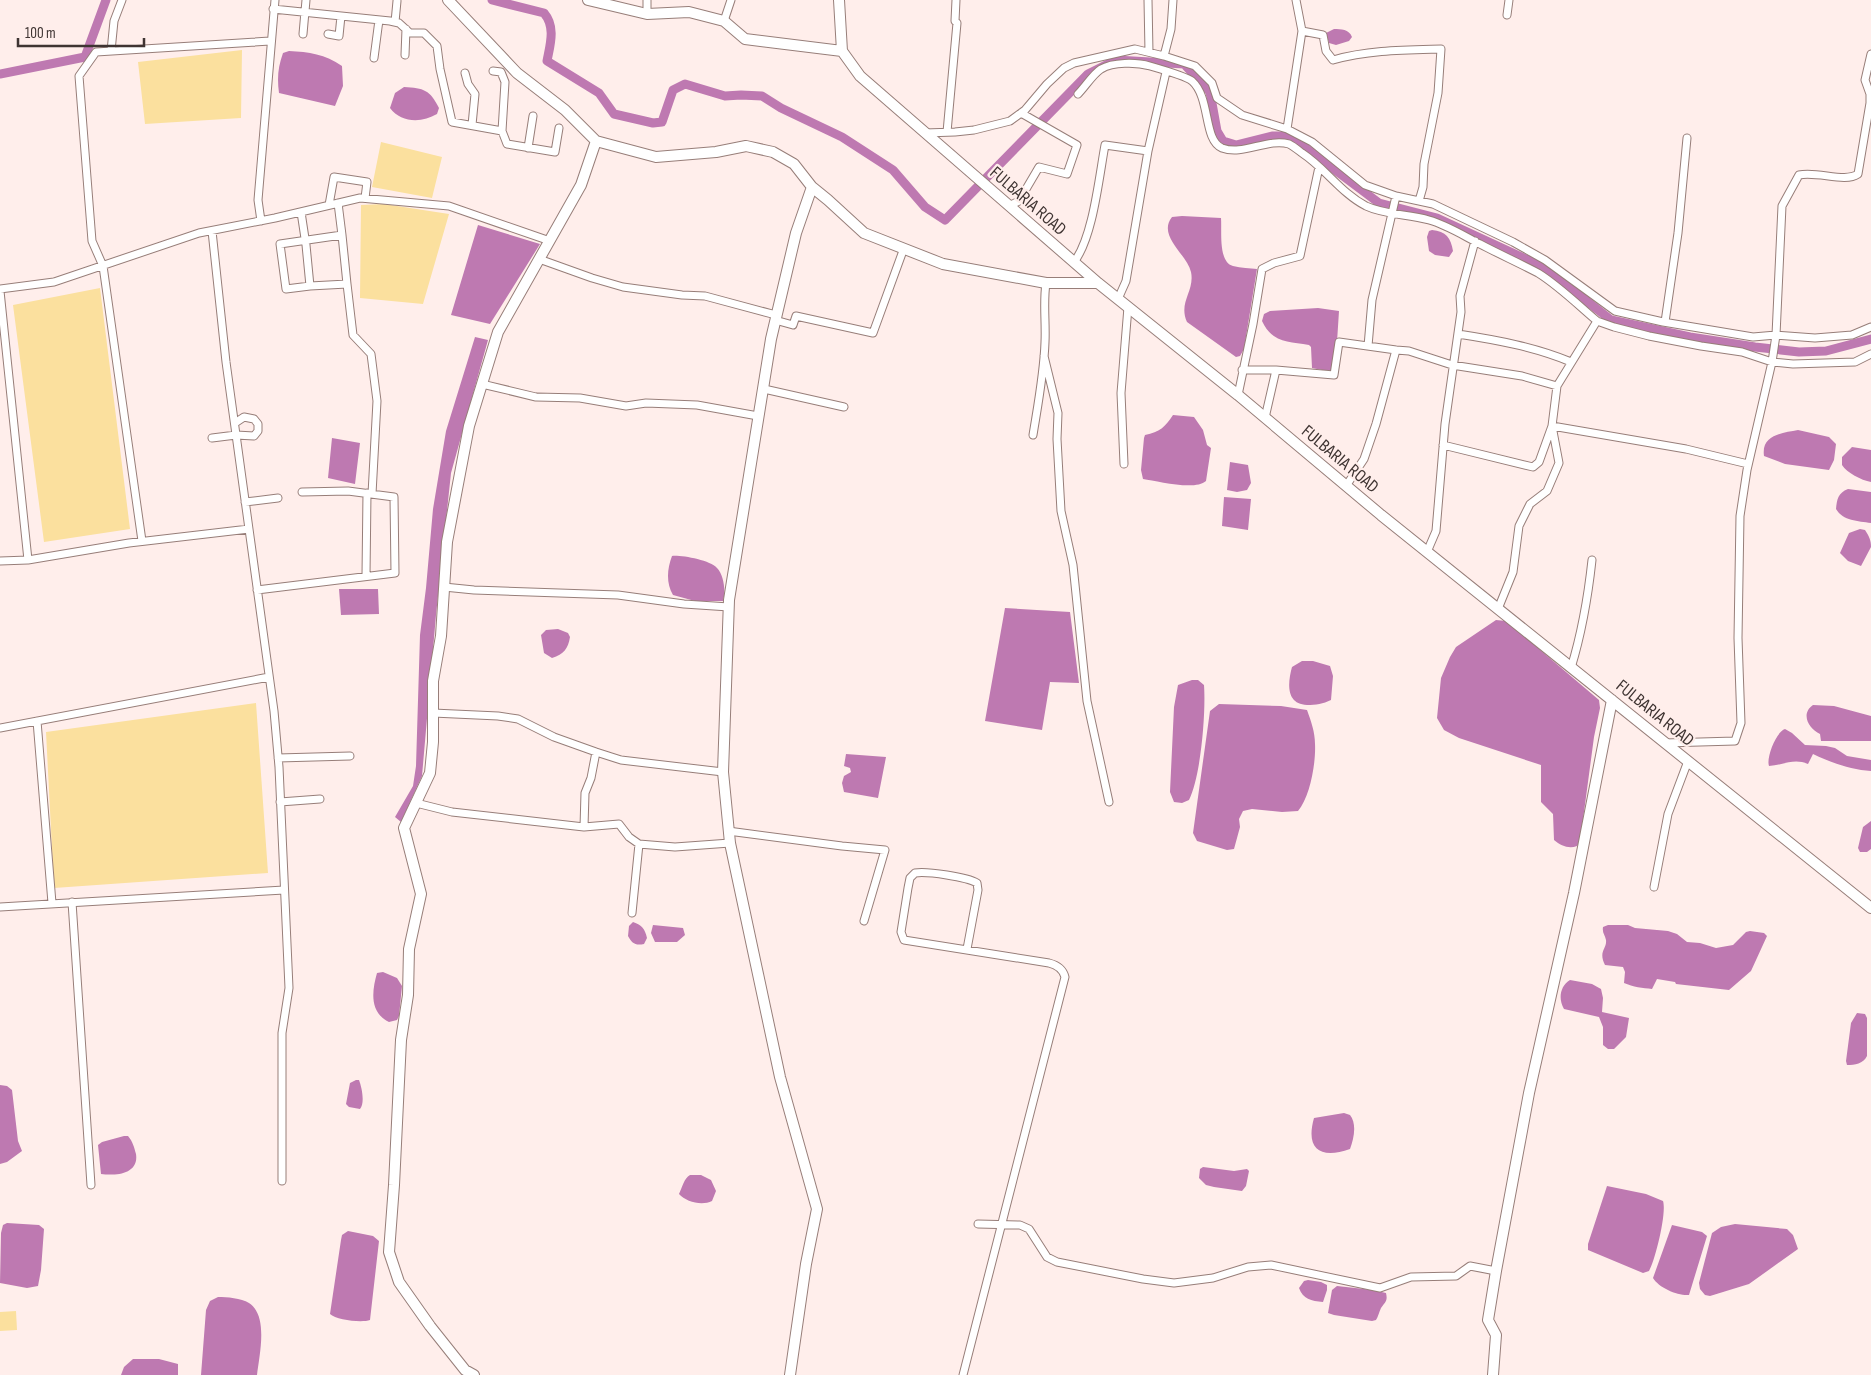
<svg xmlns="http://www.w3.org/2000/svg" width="1871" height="1375" viewBox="0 0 1871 1375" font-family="'Sofia Sans Condensed',sans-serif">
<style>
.green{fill:#fbe09e}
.water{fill:#be79b1}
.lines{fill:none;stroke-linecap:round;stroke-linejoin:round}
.canal{stroke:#be79b1;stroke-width:9}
.street-casing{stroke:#977e79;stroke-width:9}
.secondary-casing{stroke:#977e79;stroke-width:12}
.street{stroke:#fff;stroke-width:7}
.secondary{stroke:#fff;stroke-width:10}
.labels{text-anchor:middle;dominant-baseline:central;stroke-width:4.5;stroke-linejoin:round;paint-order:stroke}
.street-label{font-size:18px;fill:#3f3432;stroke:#ffeeeb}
</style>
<rect width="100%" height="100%" fill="#ffeeeb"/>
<!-- green -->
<path class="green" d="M242 50 241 118 145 124 138 62Z
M381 142 442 157 432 198 372 187Z
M384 204 449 214 423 304 360 298 361 205Z
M100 288 130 529 44 542 13 305Z
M256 703 268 873 54 888 46 732Z
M16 1311 17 1330 0 1331V1312Z"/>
<!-- water -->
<path class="water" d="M1334 29C1341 29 1349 29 1352 37L1349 41 1336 45 1329 43 1326 33Z
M289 51C309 52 325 54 342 66L343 86 335 106 279 93C277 78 278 67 283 53Z
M404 87C424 88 430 90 439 108L437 114C422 123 401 123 390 108L395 93Z
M1182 216 1221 218C1222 231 1218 262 1233 266 1241 268 1250 268 1257 269L1244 349 1240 356 1236 357 1187 322C1178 302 1195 291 1191 272 1187 254 1157 236 1172 217Z
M478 225 540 244 490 324 451 315Z
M1432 230C1446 231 1451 238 1453 251L1449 257 1435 255 1429 251 1427 237 1429 231Z
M1318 308 1339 311 1337 342 1332 372 1312 368 1311 347 1309 345C1288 341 1272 343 1262 321L1264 314 1270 311Z
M475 337 488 340 451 473 436 615 422 776 401 822 395 817 413 786 416 766 420 635 426 588 433 509 446 431Z
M1173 415 1194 417 1203 430 1207 445 1211 448 1206 481C1195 491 1157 481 1143 479L1141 470 1144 438 1145 435C1160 432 1165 427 1173 415Z
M1798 430 1829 437 1836 444 1834 460 1829 470 1785 464 1764 456C1761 435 1782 433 1798 430Z
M332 438 360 443 355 484 328 478Z
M1852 447 1871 450V482C1861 480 1847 473 1842 465V457Z
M1230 462 1248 465 1251 483 1247 490 1237 492 1227 490Z
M1848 489 1871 492V523C1858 521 1843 521 1836 509 1837 499 1838 493 1848 489Z
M1224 497 1251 499 1248 530 1222 526Z
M1860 529 1865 530C1869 536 1871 540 1871 547L1861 566 1848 561 1840 553 1849 533Z
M672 556C681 555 710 560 717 568 724 575 726 592 723 601H695L673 595C666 583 667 569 672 556Z
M339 589H378L379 614 341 615Z
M1005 608 1070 612 1079 683 1050 682 1042 730 985 721Z
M1496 620 1506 621 1599 700 1600 708 1594 737 1580 842 1577 846C1569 849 1561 846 1554 840L1553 814 1541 802V765L1459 738 1444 730 1437 718 1441 678 1450 657 1456 647Z
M558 629 568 633 570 637C568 649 564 654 552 658L544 653 541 635 546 630Z
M1302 661H1313L1330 666 1333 676 1331 700C1323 704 1316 705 1307 705 1285 704 1288 682 1292 667Z
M1192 680H1198L1204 685C1206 712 1201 776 1189 800L1182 803 1174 802 1170 792 1174 707 1178 685Z
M1219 704 1281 706 1307 710C1311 721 1315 732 1315 744 1316 763 1310 797 1298 811L1282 812 1252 809 1243 811 1239 819 1240 827 1234 849 1227 850 1197 841 1193 833 1210 711Z
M1813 705 1834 706 1871 716V741H1821L1820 734C1809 729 1800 714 1813 705Z
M1785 729 1792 733 1805 745 1826 746 1835 748 1847 756 1871 760V771C1851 770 1830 762 1813 754L1808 764C1794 758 1783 765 1769 766 1766 758 1776 732 1785 729Z
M846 754 886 757 878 798 844 792 842 783 844 776 851 772 850 768 844 766Z
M1871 821V849L1867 852H1860L1858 848 1863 827Z
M633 922C642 925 645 929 647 938L644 944C635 946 632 943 628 936L629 926Z
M653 925 683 928 685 935 677 942H655L651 933Z
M1608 925H1628L1635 928 1668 931 1677 934 1687 942 1700 943 1716 948 1733 945 1746 932 1750 931 1764 933 1767 936 1751 971 1729 990 1676 984 1675 982 1657 979 1652 989C1643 988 1633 987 1624 983L1625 972 1623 967 1605 965C1598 951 1607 949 1606 940 1605 935 1602 933 1603 927Z
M383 972 397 978 402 986 399 1016 397 1020 389 1022C369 1012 372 991 377 973Z
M1570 980 1592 984 1601 989 1603 998 1602 1012 1629 1018 1626 1037 1614 1049H1608L1603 1045V1027L1599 1017 1564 1009C1558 999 1560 986 1570 980Z
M1857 1013 1865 1014 1867 1018V1056C1863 1064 1855 1065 1847 1065L1846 1061 1851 1023Z
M356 1080H359C362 1088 365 1103 360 1109L349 1107 346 1104 350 1083Z
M0 1085 7 1086 12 1090 18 1141 22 1151 7 1162 0 1164Z
M1344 1113 1350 1115C1357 1124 1354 1138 1350 1149 1321 1159 1305 1150 1314 1118Z
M124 1136H128C133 1142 134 1147 136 1154 139 1174 116 1176 101 1174L98 1145 102 1142Z
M1203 1167 1234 1171 1247 1169 1249 1171 1246 1186 1242 1191 1214 1187 1206 1185 1199 1178 1200 1169Z
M690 1175H701L711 1180 716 1191 712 1201C702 1206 686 1202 679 1194 682 1188 684 1178 690 1175Z
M1607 1186 1646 1194 1663 1201C1667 1213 1655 1261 1649 1271L1643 1273 1588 1250V1244Z
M7 1223 39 1225 44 1229 41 1270 38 1286 27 1288 0 1283 1 1233 3 1225Z
M1735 1224 1787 1229 1793 1235 1798 1249 1749 1284 1710 1296 1705 1295 1700 1289 1699 1283 1712 1233 1721 1227Z
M1672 1225 1702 1232 1707 1236 1689 1295C1678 1296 1659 1288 1653 1278Z
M348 1231 373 1236 379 1241 370 1320C362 1323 336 1320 330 1314L341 1240 342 1235Z
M1308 1280 1321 1282 1327 1285V1290L1323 1302C1311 1301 1303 1299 1299 1288L1304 1281Z
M1337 1286 1373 1290 1386 1293C1388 1301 1385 1302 1381 1308 1379 1312 1378 1317 1376 1320L1372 1321 1334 1315 1328 1313 1332 1290Z
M218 1297C227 1297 241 1298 249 1303 269 1316 259 1356 257 1375H201L206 1310 210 1301Z
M133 1359H159L178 1364V1375H121L124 1367Z"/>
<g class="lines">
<!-- canal -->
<path class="canal" d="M492 0 544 13C556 27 550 45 547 61L599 93 614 114 653 123 662 122 673 90 685 84 725 96 741 95 762 96 781 108 842 137 893 170 925 207 945 220 1088 74 1116 60 1184 64 1210 92 1217 131 1223 141 1236 145 1272 136H1286L1295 140 1379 203 1437 218 1543 267 1611 320 1690 337 1755 347 1799 352 1826 351 1871 339
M0 74 85 57 106 0"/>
<defs>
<path id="street" d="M647 0V14
M1148 0 1149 52
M273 9 390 21 399 23 410 33H424L437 46 440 69 452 122 502 131 507 144 555 152 559 128
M1507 15 1509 0
M724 21 731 0
M395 22 397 1
M1302 31 1323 35 1326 51 1333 60C1368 50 1404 50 1441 49L1438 93 1424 164 1423 187 1419 201
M303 34 306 0
M328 34 339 36 341 16
M111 51 114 21 122 0
M405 55 406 29
M1164 56 1171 29 1173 0
M374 58 379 20
M493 71 501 72 505 82 502 131
M465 73 468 84 475 94 472 125
M1078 94C1085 87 1093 74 1101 69 1113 62 1136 62 1150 66 1157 68 1187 77 1192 81 1211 98 1203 140 1222 148 1243 156 1267 138 1289 144 1293 146 1298 150 1302 153 1325 168 1341 193 1366 206 1385 215 1408 214 1429 220 1447 225 1464 236 1480 244 1499 254 1519 263 1538 273 1559 286 1578 305 1597 321
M1287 129 1312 142 1365 185 1396 196 1433 204 1513 242 1545 260 1615 311 1663 322 1753 337 1776 335 1815 338 1852 335 1871 327
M947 132 957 23 955 21 956 0
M925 133 955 132 974 130 1010 121 1025 110 1047 84 1064 68 1074 63 1135 49 1164 56 1195 66 1212 83 1217 98 1242 115 1287 129 1302 31 1296 0
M528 148 533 116
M338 203 342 235
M329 205 334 177 367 182 365 198
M1009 206 1019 201 1039 167 1067 174 1077 145 1021 113
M301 212 306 245 310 286 286 289 280 244 342 235 347 284 310 286
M261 221 258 200 275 0
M212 231 226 362 249 529
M539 259 592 278 623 287 682 295 705 296 776 315
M1074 262C1093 238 1099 177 1105 145L1148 151
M347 284 353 335 371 354 377 401 372 494
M0 289 54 282 199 233 275 218 360 198 449 206 550 241
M0 291 28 560
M1118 299 1126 281 1148 151 1166 72
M775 320 793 325 796 316 873 333 904 248
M1665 322 1678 233 1687 138
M1458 334C1497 340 1535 347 1571 362
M1368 346 1372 300 1396 196
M1044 356 1058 413 1057 439 1061 511 1073 565 1087 701 1109 802
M1242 370H1276L1265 418
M1276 370 1334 375 1339 342 1396 350 1409 351 1452 365 1522 376 1557 386
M482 384 536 397 580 398 626 406 646 403 697 405 758 416
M764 389 844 407
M1238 395 1253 324 1262 269 1274 263 1300 256 1319 167
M1033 435C1038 404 1044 373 1045 342 1046 322 1043 303 1046 283
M212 438 236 435 254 436 258 431V424L254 419 244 417 235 423
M1443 445 1533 467 1539 462 1552 426 1557 386 1597 321 1614 327 1649 336 1701 346 1742 352 1772 362 1793 364 1855 362 1871 354
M1124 464 1121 393 1128 307
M1346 486 1364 459 1376 424 1396 350
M245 502 278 498
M142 541 103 266 92 241 79 76 96 52 270 41
M1427 552 1436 531 1445 424 1461 312 1460 296 1475 241
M0 561 28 560 129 543 249 529 274 711 279 767 289 988 282 1033V1181
M366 576 367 493
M444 587 474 590 618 595 684 604 729 607
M257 590 395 573 394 497 348 491 302 492
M1498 609 1513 572 1519 526 1530 504 1547 491 1559 463 1552 426 1686 449 1748 464
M1571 668C1582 632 1588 597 1592 560
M433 713 498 716 518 719 554 737 596 752
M37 721 52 903
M0 728 269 677
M1665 743 1735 741 1741 723 1738 638 1740 516 1747 470 1772 362 1776 335 1782 206 1799 175C1818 171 1845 183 1858 174L1870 103V94L1865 80 1871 54
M278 758 350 756
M280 802 320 799
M416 803 452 812 584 827 585 793 591 778 596 752 621 760 723 772
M584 827 619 824 629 837 639 844 675 847 730 843
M728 831 842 846 885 850 864 921
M1654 887 1668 814 1688 761
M72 902 91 1185
M0 907 284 890
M632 913 639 844
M978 1224 1020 1225 1029 1229 1047 1257 1057 1262 1143 1279 1174 1283 1213 1278 1248 1267 1271 1265 1380 1288 1411 1277 1456 1276 1470 1266 1496 1271
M963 1375 1065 977C1063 969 1057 965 1049 963L904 940 901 932 908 888 910 878 915 873C927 871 967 877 977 883L978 890 967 949"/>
<path id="secondary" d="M448 0 517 73 565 110 596 141 581 185 498 332 469 426 447 542 441 636 433 681V742L430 773 404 828 421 894 409 949 408 995 401 1040 394 1185 389 1252 399 1282 430 1326 465 1370 474 1375
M588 0 647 14 689 12 724 21 745 39 842 51
M839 0 842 51 860 76 1098 283 1238 395 1381 515 1871 908
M596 141 656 157 716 152 746 146 773 152 794 164 812 187 828 200 864 233 943 264 1046 283H1098
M790 1375 806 1264 817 1209 780 1077 730 843 723 772 729 600 771 339 796 233 812 187
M1493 1375 1496 1335 1488 1320 1496 1271 1529 1093 1574 893 1612 700"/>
</defs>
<!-- street casing -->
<use href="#street" class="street-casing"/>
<!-- secondary casing -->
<use href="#secondary" class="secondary-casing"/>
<!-- street -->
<use href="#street" class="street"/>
<!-- secondary -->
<use href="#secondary" class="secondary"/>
</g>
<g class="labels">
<!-- street labels -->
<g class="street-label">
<text transform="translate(1028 201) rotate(41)">FULBARIA ROAD</text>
<text transform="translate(1340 459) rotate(40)">FULBARIA ROAD</text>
<text transform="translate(1655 713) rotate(39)">FULBARIA ROAD</text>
</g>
</g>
<!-- scale -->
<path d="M18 38v8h126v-8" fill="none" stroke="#3f3432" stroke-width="2.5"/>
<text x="25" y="38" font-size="15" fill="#3f3432" stroke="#ffeeeb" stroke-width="4" paint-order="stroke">100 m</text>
</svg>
